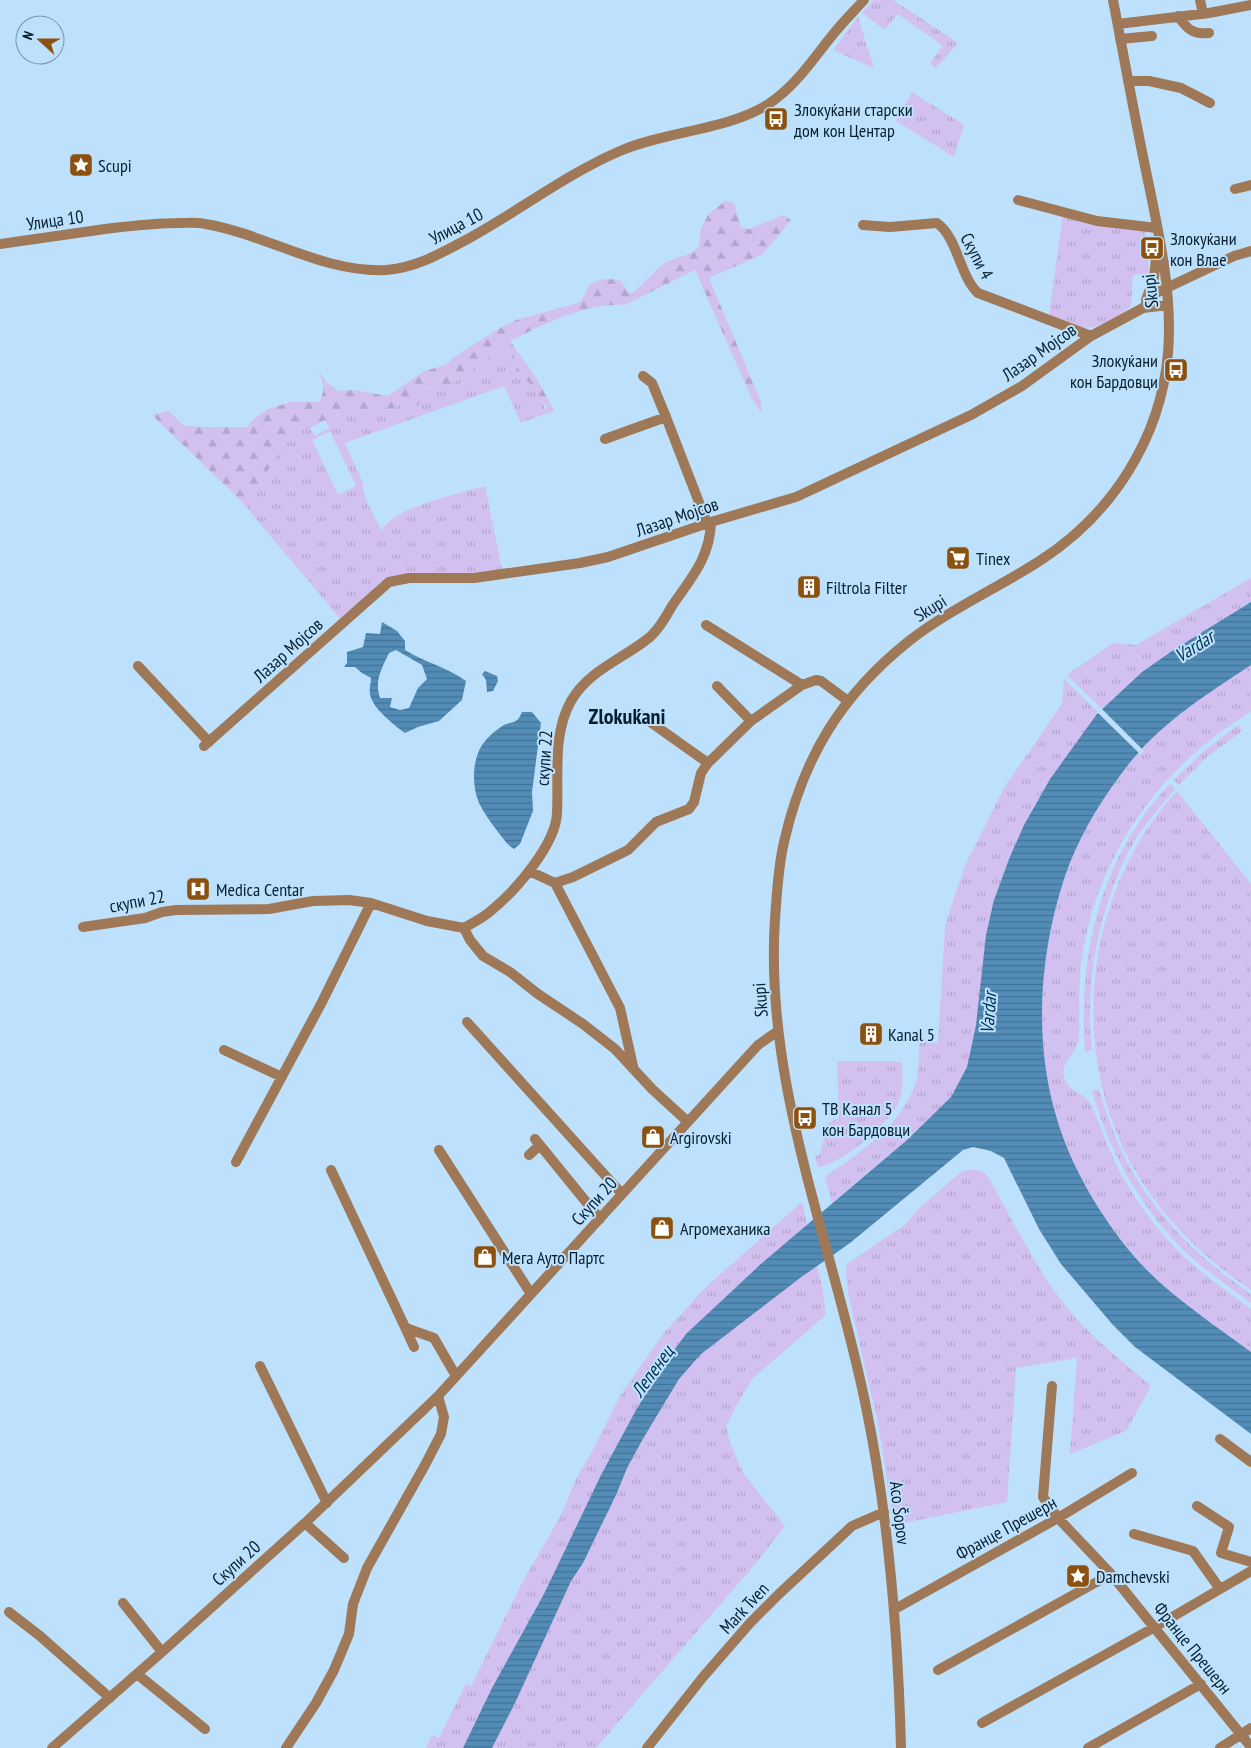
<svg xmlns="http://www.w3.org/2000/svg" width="1251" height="1748" viewBox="0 0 1251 1748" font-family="'PT Sans Narrow',sans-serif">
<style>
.grass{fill:url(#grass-tufts);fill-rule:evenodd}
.forest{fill:url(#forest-firs)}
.water{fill:url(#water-rules);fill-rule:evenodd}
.pier{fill:#bde1fc}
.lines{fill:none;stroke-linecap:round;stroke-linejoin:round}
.minor{stroke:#9e7857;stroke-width:10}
.labels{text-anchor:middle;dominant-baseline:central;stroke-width:4;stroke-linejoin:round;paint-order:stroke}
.poi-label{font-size:18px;fill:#061f30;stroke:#bde1fc;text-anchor:start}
.street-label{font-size:18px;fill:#061f30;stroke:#bde1fc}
.water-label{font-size:19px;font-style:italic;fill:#01324e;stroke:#bde1fc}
.district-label{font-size:22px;font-weight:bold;fill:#061f30;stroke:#bde1fc}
</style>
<defs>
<pattern id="grass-tufts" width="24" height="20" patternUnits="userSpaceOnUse" patternTransform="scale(1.25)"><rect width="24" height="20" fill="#d1c0f0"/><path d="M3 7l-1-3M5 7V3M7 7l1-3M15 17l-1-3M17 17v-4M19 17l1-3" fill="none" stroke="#b2a5ce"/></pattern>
<pattern id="forest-firs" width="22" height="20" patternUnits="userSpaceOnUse" patternTransform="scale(1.25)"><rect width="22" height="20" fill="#d1c0f0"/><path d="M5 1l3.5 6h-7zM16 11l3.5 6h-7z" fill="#b2a5ce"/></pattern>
<pattern id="water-rules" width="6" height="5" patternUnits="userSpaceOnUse" patternTransform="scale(1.25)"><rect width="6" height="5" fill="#538cb6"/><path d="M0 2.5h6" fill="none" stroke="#437294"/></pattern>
</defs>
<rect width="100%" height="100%" fill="#bde1fc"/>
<!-- grass -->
<path class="grass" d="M874 0H893L958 43 936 68 930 63 943 46 898 14 885 30 862 13Z
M858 17 874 68 833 50Z
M912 92 964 125 954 157 896 121Z
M1063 213 1145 225 1149 273 1133 275 1131 306C1119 318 1095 331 1078 327 1068 325 1058 320 1049 316Z
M506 347 518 361 516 370C528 381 546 397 545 414L521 423 504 386 345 443 363 483C361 495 376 520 382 531 390 508 461 493 485 486L503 574 398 579 343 622 246 507 278 454 279 443 292 432 310 428 315 436 331 427V418L345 412 390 410 405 401 418 405 417 391C426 388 432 389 440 388 446 387 453 383 458 380 475 370 488 354 506 347ZM330 431 356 486 338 495 312 440Z
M1251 578V602L1175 649 1142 672 1102 709 1067 675 1113 643 1136 645Z
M1251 665V712C1160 766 1095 857 1081 963 1078 989 1080 1013 1079 1038 1078 1053 1061 1060 1064 1076 1068 1094 1085 1091 1091 1105 1102 1128 1109 1152 1121 1174 1139 1207 1163 1238 1191 1263 1210 1279 1231 1294 1251 1309V1352C1213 1324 1163 1291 1133 1255 1101 1217 1071 1167 1057 1119 1032 1038 1040 944 1069 865 1084 827 1107 791 1132 760 1165 720 1209 693 1251 665Z
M1064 679 1099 713 1050 779 1034 806 1009 859 994 900 976 1025 967 1067 951 1097 907 1140 832 1203 825 1177C862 1151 909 1121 918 1073 919 1063 919 1053 919 1042L938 1043 945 926 964 868 1004 788 1062 704Z
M1238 725 1242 731 1207 757 1179 785 1173 780 1203 752Z
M1170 784 1175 789C1157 810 1138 832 1126 857 1097 917 1085 984 1092 1050L1085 1052C1078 954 1100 857 1170 784Z
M1177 791 1251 884V1290C1204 1258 1165 1221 1136 1172 1066 1053 1084 891 1177 791Z
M837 1061H895V1062H902C902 1075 904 1089 899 1101 893 1120 851 1154 833 1162 829 1165 823 1166 818 1167L815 1156 820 1155 828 1123 839 1118Z
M1099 1089C1124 1181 1174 1241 1251 1294V1303C1234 1290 1216 1278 1199 1264 1147 1220 1110 1156 1092 1091Z
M973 1169 985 1173 988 1177C1013 1220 1034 1266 1065 1305 1089 1336 1122 1361 1151 1386L1126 1431 1070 1454 1077 1358 1016 1368 1007 1502 894 1525 879 1428 848 1293 846 1272 847 1264 906 1224 918 1209 961 1172Z
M802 1202 822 1285 826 1315 752 1379 734 1410 726 1427 730 1442 743 1473 785 1526 757 1562 596 1748H426L432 1735 439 1738 466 1684 471 1686 525 1577 548 1538 562 1513 577 1477 594 1448 620 1396 663 1334 706 1287Z"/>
<!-- forest -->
<path class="forest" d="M725 201 734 203 741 227 749 229 783 215 791 220 763 254 709 278 761 402 762 414 752 399 695 270 625 305C585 303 545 324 510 341L537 379 554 411 545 414 546 406 537 393 526 379 518 378 516 370 518 361 506 347C488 354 475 370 458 380 452 384 444 389 437 389 429 388 425 388 418 391 420 396 422 400 418 406L405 401C385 420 355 403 331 418L332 427 330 428 325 420 310 428 292 432 279 443 278 454 246 507 233 493 152 415 169 411 183 425 198 427H247L257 416 268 409 291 402H319C326 390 323 382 318 370L327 383 339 391 353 390 388 396 424 371 446 365 453 358 498 329 516 320 578 303C584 299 584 295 587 289 595 277 609 278 621 281L628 292 632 294 664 263 674 259 692 253 699 246 700 231 708 215Z"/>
<!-- water -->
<path class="water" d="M1251 602V665C1209 693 1165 720 1132 760 1107 791 1084 827 1069 865 1040 944 1032 1038 1057 1119 1071 1167 1101 1217 1133 1255 1163 1291 1213 1324 1251 1352V1434L1135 1347 1113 1325 1061 1264 1039 1229 1004 1158 991 1151 973 1147 963 1150 850 1243 800 1278 701 1354 679 1379 644 1437 627 1468 616 1495 583 1563 571 1581 515 1703 492 1748H463L492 1688 544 1594 601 1475 636 1410 669 1357 686 1334 762 1263 907 1140 951 1097 967 1067 976 1025 986 935 994 900 1009 859 1024 825 1050 779 1097 714 1142 672 1175 649Z
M382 622 397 631 405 641V650C424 662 447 667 466 681L462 700 439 721 418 727 405 733C394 725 372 708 370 694 369 689 371 682 371 678L362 673 355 667H344L347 663V652L363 647 366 633 380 634ZM396 650 422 665 427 679 418 688 409 708 400 710 390 707 392 698H380C374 681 382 668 389 653Z
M485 671 497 676 498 681 493 691 487 692 486 680 482 674Z
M522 712H532L541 723 532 792 533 811 520 844 514 849C507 845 503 838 498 832 491 823 484 813 479 803 471 784 472 755 486 740 490 735 499 728 504 725 514 721 517 724 522 712Z"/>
<!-- pier -->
<path class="pier" d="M1101 708 1144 751 1141 755 1097 712Z"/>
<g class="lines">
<!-- minor -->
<path class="minor" d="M1200 0 1203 14
M1178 16C1187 29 1193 35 1209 33
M1118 24 1209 13 1251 5
M1120 39 1152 36
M1128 81H1149L1181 88 1210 103
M1235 189 1251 185
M1018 200 1097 221 1157 228
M863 225 890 227 937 223C958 238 959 275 978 293L1091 336
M0 244C35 239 70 234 105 229 130 226 155 223 181 223 189 223 197 222 205 224 266 234 323 273 386 270 414 268 438 255 462 242 515 214 564 175 620 151 666 131 729 130 770 103 797 85 815 56 835 32 844 21 854 11 864 0
M1146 300 1154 278 1157 248
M1143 308 1168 305
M643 376 652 383 666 417
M605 439 666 417 707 523
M706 625 802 685
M138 666 209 742
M717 686 751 721
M639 714 708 763
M204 746 389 582 409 578H474L580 563 608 557 711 522 796 497 971 415 1022 386 1091 336 1143 308 1156 293 1234 256 1251 251
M529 871 555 883 620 1008 633 1066
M555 883 573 877 628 850 656 822 689 809 694 802 701 773 708 763 751 721 802 685 816 680 821 681 848 701
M83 927 145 918 162 912 176 910 269 909 313 901 349 900 371 903 427 921 464 928C474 922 485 917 493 909 516 890 556 844 557 813 559 776 552 735 571 701 589 670 623 659 650 637 659 629 666 617 672 606 691 578 710 558 711 522
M464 928 470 940 483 956 510 972 538 994 583 1024 615 1049 652 1089 687 1121
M467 1022 622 1194
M224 1050 282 1077
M535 1139 600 1219
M439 1150 531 1294
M529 1155 540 1145
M236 1162 322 1002 371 903
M331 1170 404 1325 406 1328 434 1338 456 1376
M404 1325 414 1347
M260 1366 327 1503
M1052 1386 1043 1497 1058 1518 1111 1574 1251 1747
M1220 1439 1251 1462
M1197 1506 1229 1527 1221 1553 1251 1562
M305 1523 344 1558
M1134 1534 1193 1551 1220 1589
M123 1603 162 1652
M895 1609 1058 1518 1132 1473
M9 1612 40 1636 110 1698
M938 1670 1111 1574
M137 1674 205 1729
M982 1723 1155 1627 1251 1571
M52 1748 162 1652 305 1523 438 1396 758 1045 778 1031
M286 1748 316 1703 334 1670 349 1634 353 1604 367 1568 425 1465 441 1434 444 1417 438 1396
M647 1748 703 1677 750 1623 779 1594 852 1526 884 1512
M901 1748C898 1632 889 1516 865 1402 832 1241 764 1086 775 919 777 893 778 867 784 842 803 758 841 695 909 641 950 609 998 588 1041 560 1112 514 1161 438 1168 353 1173 292 1158 230 1146 171 1134 114 1124 57 1113 0
M1088 1748 1201 1684
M1220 1748 1251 1728"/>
</g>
<!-- icons -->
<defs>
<symbol id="bus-square" viewBox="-11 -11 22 22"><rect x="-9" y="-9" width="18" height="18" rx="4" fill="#8c510f" stroke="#bde1fc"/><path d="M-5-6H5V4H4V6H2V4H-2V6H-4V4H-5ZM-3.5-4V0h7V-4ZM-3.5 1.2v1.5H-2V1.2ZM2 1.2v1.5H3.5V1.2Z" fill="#fff"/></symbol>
<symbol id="sight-square" viewBox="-11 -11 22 22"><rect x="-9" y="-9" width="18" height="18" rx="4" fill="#8c510f" stroke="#bde1fc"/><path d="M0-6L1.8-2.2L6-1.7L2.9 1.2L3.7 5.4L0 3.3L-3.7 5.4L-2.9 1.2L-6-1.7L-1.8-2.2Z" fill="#fff"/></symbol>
<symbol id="supermarket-square" viewBox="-11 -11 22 22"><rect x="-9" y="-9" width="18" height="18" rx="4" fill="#8c510f" stroke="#bde1fc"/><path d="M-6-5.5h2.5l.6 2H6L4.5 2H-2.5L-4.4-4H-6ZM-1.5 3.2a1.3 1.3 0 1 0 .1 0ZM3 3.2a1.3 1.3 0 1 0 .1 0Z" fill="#fff"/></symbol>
<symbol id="building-square" viewBox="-11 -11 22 22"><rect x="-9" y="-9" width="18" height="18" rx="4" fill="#8c510f" stroke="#bde1fc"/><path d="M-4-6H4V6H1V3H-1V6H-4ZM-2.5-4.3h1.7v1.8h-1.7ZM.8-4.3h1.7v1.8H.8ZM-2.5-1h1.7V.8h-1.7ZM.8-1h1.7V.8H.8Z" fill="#fff"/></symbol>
<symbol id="hospital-square" viewBox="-11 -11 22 22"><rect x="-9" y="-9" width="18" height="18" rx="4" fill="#8c510f" stroke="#bde1fc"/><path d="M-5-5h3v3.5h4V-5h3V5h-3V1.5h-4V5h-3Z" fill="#fff"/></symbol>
<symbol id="shop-square" viewBox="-11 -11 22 22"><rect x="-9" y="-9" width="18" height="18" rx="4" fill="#8c510f" stroke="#bde1fc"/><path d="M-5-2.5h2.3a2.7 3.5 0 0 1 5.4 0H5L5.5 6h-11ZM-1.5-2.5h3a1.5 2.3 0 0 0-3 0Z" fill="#fff"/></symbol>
</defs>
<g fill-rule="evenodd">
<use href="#bus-square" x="762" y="105" width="28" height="28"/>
<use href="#sight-square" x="67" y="151" width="28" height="28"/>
<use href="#bus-square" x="1138" y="234" width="28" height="28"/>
<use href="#bus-square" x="1162" y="356" width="28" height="28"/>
<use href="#supermarket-square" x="944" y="544" width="28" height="28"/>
<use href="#building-square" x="795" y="573" width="28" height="28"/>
<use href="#hospital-square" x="184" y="875" width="28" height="28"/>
<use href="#building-square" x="857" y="1020" width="28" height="28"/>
<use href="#bus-square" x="791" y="1104" width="28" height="28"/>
<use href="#shop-square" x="639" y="1123" width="28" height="28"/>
<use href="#shop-square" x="648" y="1214" width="28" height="28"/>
<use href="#shop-square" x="471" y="1243" width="28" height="28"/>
<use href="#sight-square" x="1064" y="1562" width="28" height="28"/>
</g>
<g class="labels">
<!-- poi labels -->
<g class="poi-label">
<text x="794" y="109">Злокуќани старски<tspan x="794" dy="21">дом кон Центар</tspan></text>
<text x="98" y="165">Scupi</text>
<text x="1170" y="238">Злокуќани<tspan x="1170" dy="21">кон Влае</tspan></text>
<text x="1158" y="360" text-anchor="end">Злокуќани<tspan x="1158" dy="21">кон Бардовци</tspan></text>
<text x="976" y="558">Tinex</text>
<text x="826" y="587">Filtrola Filter</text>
<text x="216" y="889">Medica Centar</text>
<text x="888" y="1034">Kanal 5</text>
<text x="822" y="1108">ТВ Канал 5<tspan x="822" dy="21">кон Бардовци</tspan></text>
<text x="670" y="1137">Argirovski</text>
<text x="680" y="1228">Агромеханика</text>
<text x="502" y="1257">Мега Ауто Партс</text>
<text x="1096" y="1576">Damchevski</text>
</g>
<!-- street labels -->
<g class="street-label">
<text transform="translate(55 220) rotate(-8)">Улица 10</text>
<text transform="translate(456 226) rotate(-28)">Улица 10</text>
<text transform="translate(977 256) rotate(62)">Cкупи 4</text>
<text transform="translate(1150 291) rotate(-96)">Skupi</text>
<text transform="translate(1039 352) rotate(-35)">Лазар Мојсов</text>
<text transform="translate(677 517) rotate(-19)">Лазар Мојсов</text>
<text transform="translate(930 608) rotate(-32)">Skupi</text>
<text transform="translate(288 650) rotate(-42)">Лазар Мојсов</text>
<text transform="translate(544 758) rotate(-86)">скупи 22</text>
<text transform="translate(137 901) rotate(-11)">скупи 22</text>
<text transform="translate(760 1000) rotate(-94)">Skupi</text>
<text transform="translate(594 1201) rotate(-48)">Скупи 20</text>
<text transform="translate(900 1513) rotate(83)">Aco Šopov</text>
<text transform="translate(1006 1528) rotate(-29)">Франце Прешерн</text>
<text transform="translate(236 1563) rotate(-42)">Скупи 20</text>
<text transform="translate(744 1608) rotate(-47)">Mark Tven</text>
<text transform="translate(1193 1648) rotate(51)">Францe Прешерн</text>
</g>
<!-- water labels -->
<g class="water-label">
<text transform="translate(1194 646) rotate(-32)">Vardar</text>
<text transform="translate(988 1013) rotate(-86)">Vardar</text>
<text transform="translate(652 1371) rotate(-54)">Лепенец</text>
</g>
<!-- district labels -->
<g class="district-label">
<text x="627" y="716">Zlokuḱani</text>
</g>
</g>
<!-- north arrow -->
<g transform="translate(40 40) rotate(291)"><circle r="24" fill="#bde1fc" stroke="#7493aa"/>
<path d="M0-4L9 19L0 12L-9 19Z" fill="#8c510f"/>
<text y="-8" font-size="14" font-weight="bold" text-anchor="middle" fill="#061f30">N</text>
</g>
</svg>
